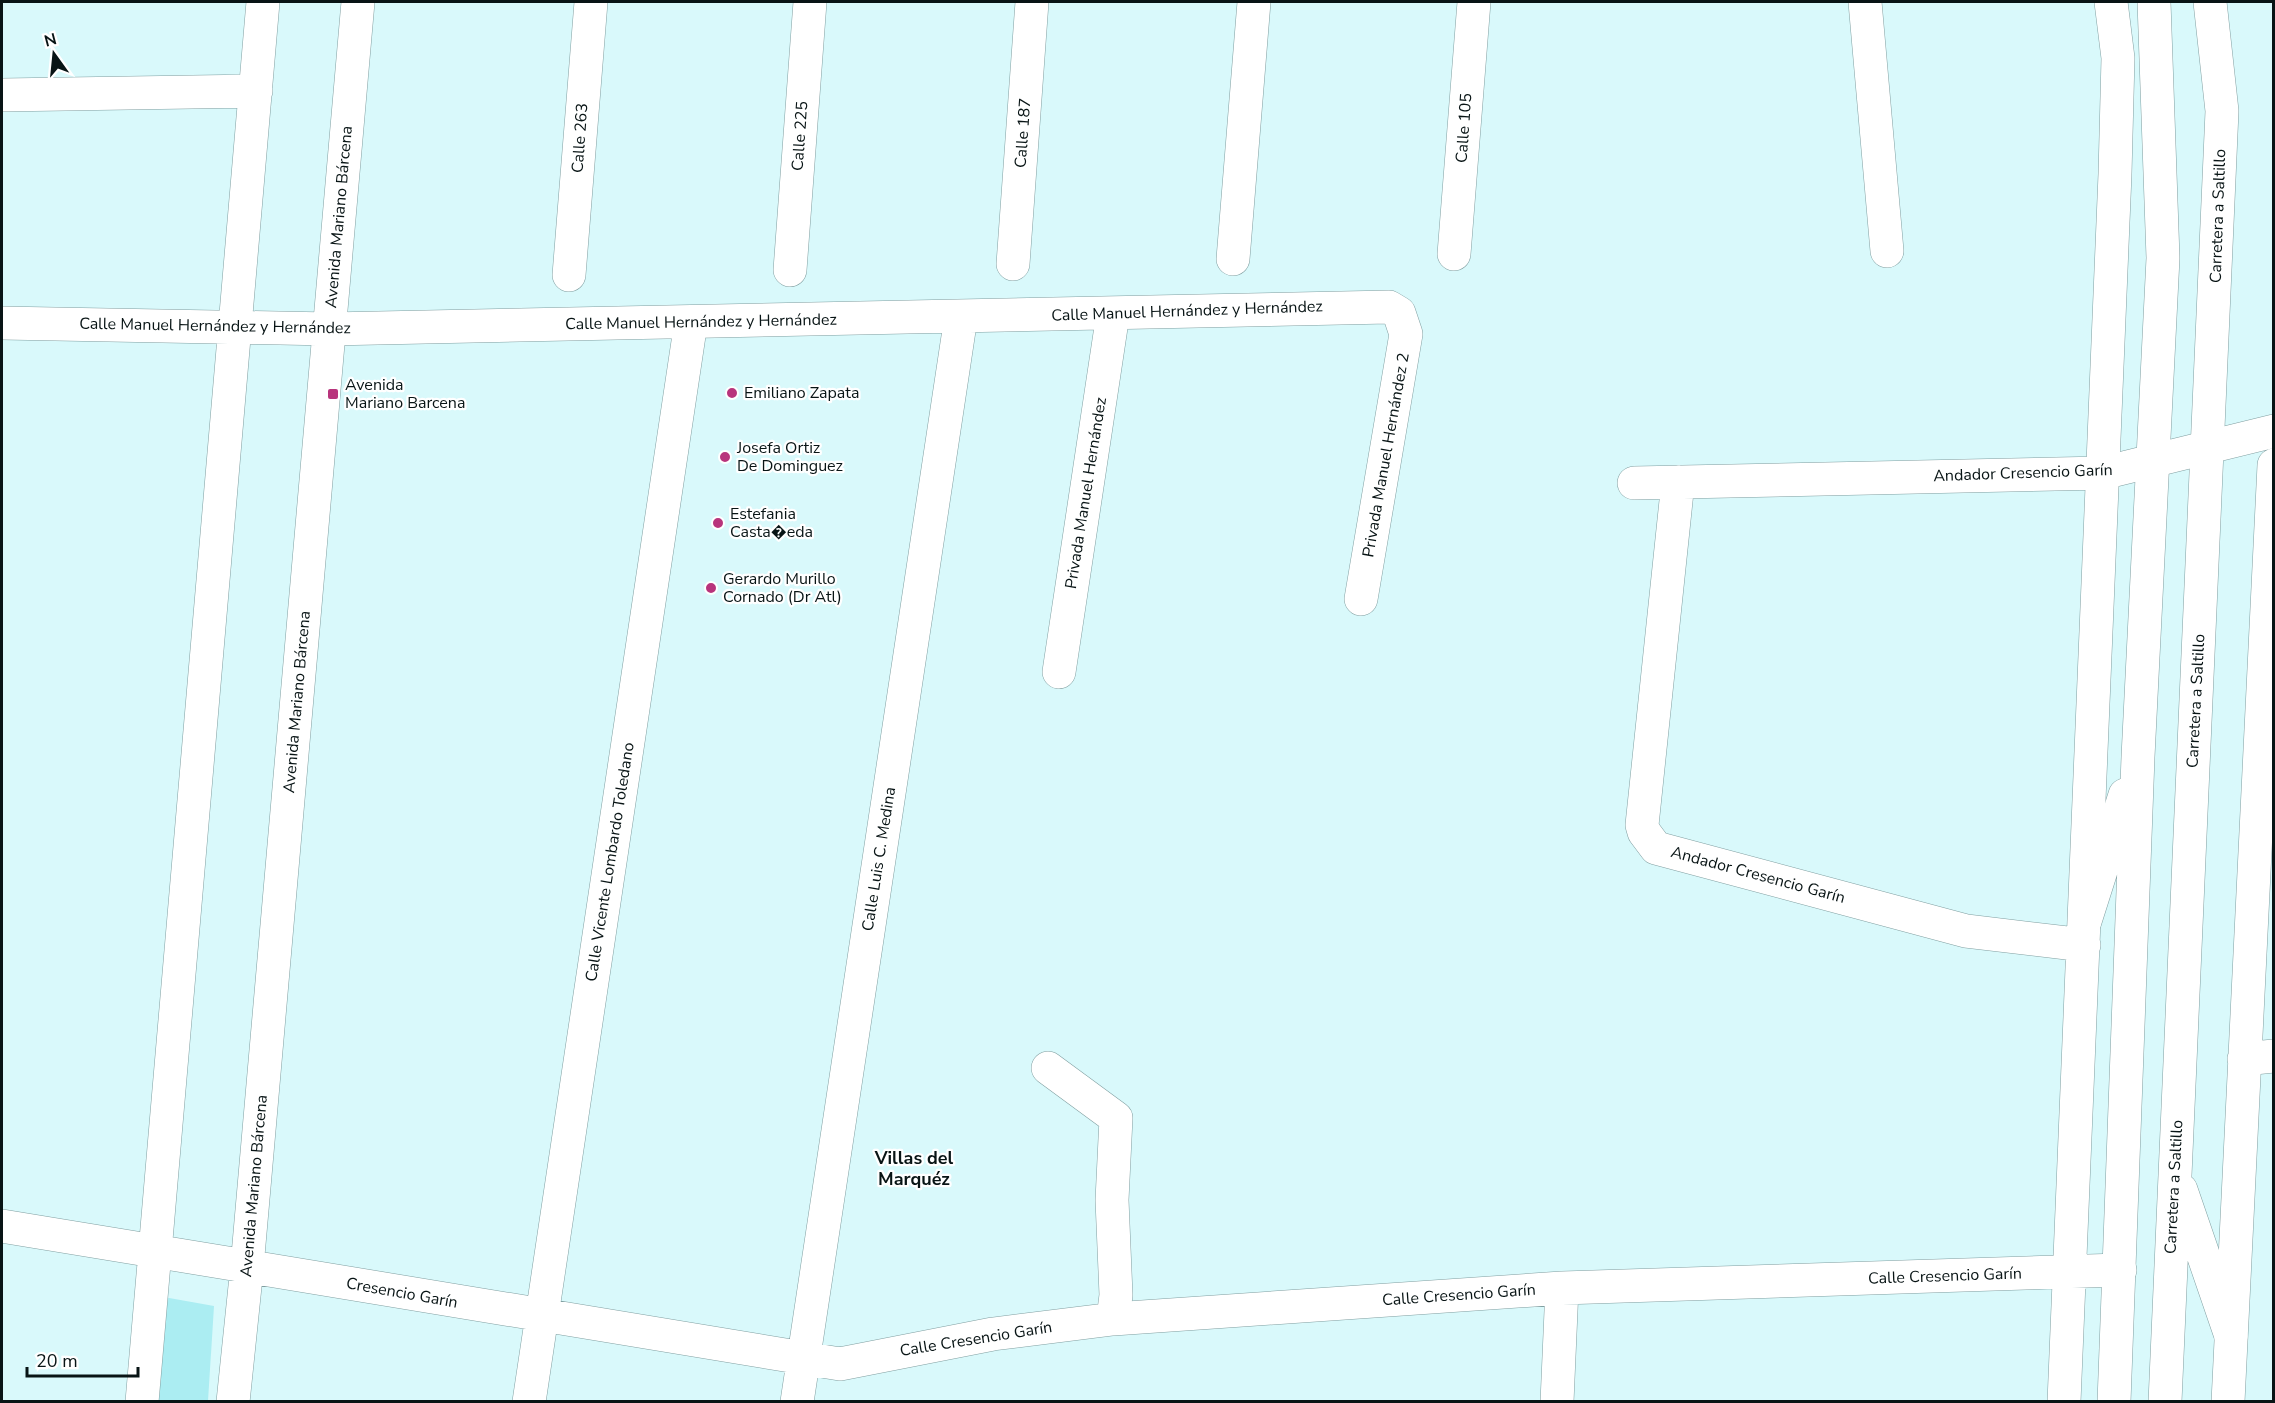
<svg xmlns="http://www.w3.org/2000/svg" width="2275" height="1403" viewBox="0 0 2275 1403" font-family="'Nunito Sans',sans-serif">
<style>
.green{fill:#abedf2}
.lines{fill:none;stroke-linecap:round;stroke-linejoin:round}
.minor-casing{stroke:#819fa1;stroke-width:34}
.major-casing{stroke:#819fa1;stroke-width:34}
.minor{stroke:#fff;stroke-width:33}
.major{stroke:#fff;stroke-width:33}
.poi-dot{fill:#b8347c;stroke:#fff;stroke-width:2}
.labels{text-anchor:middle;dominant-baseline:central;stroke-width:4.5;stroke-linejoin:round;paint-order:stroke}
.street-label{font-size:16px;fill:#081415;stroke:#fff}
.poi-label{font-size:16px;fill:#081415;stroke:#fff;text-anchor:start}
.neighbourhood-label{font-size:18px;font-weight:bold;fill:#081415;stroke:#fff}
</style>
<rect width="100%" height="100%" fill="#d9f9fb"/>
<!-- green -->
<path class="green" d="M158 1296 214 1306 208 1401 152 1402Z"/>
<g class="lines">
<defs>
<path id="minor" d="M1865 2 1887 251
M2 95 256 91
M1454 254 1474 2
M1233 259 1254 2
M1013 264 1032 2
M790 270 810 2
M569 275 591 2
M2 323 330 329 1389 307 1399 313 1406 334 1361 599
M1678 482 1642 825 1644 832 1656 848 1966 931 2084 945
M1634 483 2103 473 2274 431
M1059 672 1113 314
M2244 1059 2274 1056
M1048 1068 1116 1118 1112 1200 1116 1295 1113 1319
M2 1226 840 1364 993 1334 1113 1319 1562 1288 2120 1270
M142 1402 263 2
M233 1402 247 1267 358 2
M529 1402 691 322
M797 1402 961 317
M1557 1402 1562 1288
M2064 1402 2115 174 2118 58 2111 2
M2228 1402 2274 465"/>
<path id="major" d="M2085 921 2125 795
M2181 1190 2231 1336
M2114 1402 2138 757 2163 258 2154 2
M2165 1402 2222 111 2210 2"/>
</defs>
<!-- minor casing -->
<use href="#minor" class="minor-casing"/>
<!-- major casing -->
<use href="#major" class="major-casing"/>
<!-- minor -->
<use href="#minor" class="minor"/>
<!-- major -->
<use href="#major" class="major"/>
</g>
<!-- markers -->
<g class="poi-dot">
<circle cx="732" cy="393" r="6"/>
<rect x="327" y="388" width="12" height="12" rx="3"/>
<circle cx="725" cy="457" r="6"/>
<circle cx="718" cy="523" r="6"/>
<circle cx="711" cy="588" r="6"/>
</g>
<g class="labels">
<!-- street labels -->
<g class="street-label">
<text transform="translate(1464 128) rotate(-86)">Calle 105</text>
<text transform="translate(1023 133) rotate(-86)">Calle 187</text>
<text transform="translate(800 136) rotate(-86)">Calle 225</text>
<text transform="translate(580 138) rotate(-86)">Calle 263</text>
<text transform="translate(2218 216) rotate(-88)">Carretera a Saltillo</text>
<text transform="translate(339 217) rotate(-85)">Avenida Mariano Bárcena</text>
<text transform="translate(1187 311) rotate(-2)">Calle Manuel Hernández y Hernández</text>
<text transform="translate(701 322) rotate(-1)">Calle Manuel Hernández y Hernández</text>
<text transform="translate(215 326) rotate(1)">Calle Manuel Hernández y Hernández</text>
<text transform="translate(1386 455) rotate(-80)">Privada Manuel Hernández 2</text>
<text transform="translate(2023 473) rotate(-2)">Andador Cresencio Garín</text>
<text transform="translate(1086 493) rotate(-81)">Privada Manuel Hernández</text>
<text transform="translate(2196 701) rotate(-87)">Carretera a Saltillo</text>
<text transform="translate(297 702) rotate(-85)">Avenida Mariano Bárcena</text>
<text transform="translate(879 859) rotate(-81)">Calle Luis C. Medina</text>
<text transform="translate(610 862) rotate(-81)">Calle Vicente Lombardo Toledano</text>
<text transform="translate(1758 875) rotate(15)">Andador Cresencio Garín</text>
<text transform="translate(254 1186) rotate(-85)">Avenida Mariano Bárcena</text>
<text transform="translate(2174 1187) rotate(-87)">Carretera a Saltillo</text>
<text transform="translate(1945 1276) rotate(-2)">Calle Cresencio Garín</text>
<text transform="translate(402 1293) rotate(10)">Cresencio Garín</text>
<text transform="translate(1459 1295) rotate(-4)">Calle Cresencio Garín</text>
<text transform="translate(976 1339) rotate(-9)">Calle Cresencio Garín</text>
</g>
<!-- poi labels -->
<g class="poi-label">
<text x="345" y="385">Avenida<tspan x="345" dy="18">Mariano Barcena</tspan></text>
<text x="744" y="393">Emiliano Zapata</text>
<text x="737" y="448">Josefa Ortiz<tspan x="737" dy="18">De Dominguez</tspan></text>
<text x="730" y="514">Estefania<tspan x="730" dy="18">Casta�eda</tspan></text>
<text x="723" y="579">Gerardo Murillo<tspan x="723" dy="18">Cornado (Dr Atl)</tspan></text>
</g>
<!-- neighbourhood labels -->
<g class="neighbourhood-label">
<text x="914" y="1158">Villas del<tspan x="914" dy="21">Marquéz</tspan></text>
</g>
</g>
<!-- border -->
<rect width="2275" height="1403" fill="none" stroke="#081415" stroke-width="6"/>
<!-- north arrow -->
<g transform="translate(54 54) rotate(345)" stroke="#ffffff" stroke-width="4.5" paint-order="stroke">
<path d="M0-4.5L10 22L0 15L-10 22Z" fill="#081415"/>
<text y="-9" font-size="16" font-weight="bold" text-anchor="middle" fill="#081415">N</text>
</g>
<!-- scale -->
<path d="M27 1367v9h111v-9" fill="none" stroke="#081415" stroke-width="3"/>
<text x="36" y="1367" font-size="18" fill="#081415" stroke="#ffffff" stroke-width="4.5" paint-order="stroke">20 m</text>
</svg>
